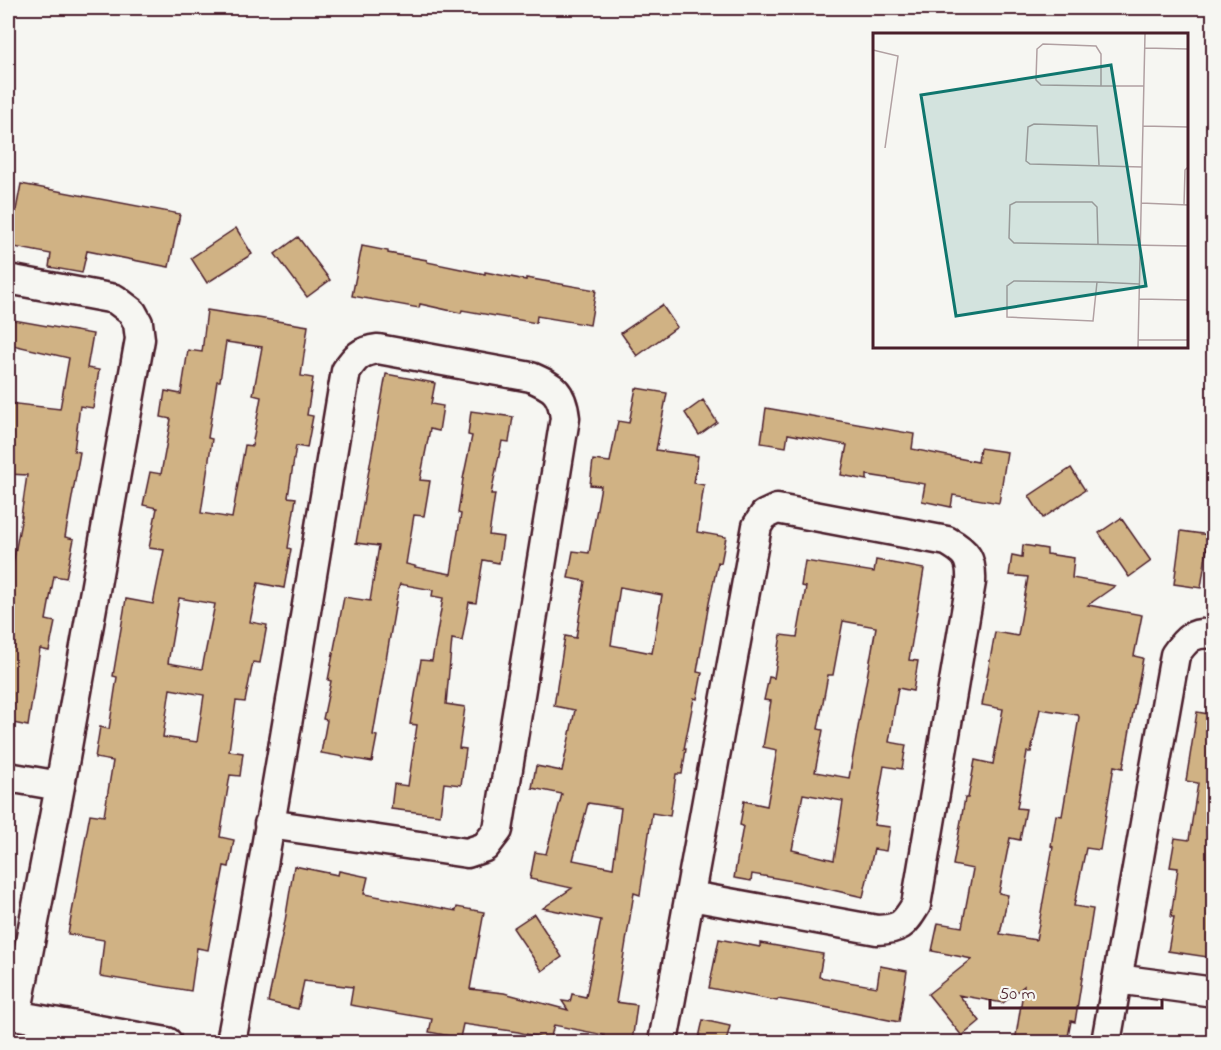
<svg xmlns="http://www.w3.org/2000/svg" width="1221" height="1050" viewBox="0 0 1221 1050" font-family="'Indie Flower',sans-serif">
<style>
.building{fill:#d0b284;stroke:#4a1f2b;stroke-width:1.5;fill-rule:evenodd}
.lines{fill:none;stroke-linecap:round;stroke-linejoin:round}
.minor-casing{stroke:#4a1f2b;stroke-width:33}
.minor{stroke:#f6f6f2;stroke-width:28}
.inset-road{fill:none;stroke:#b1a0a2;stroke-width:1.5}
.view{fill:#0f766e;fill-opacity:0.15;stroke:#0f766e;stroke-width:3}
.inset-edge{fill:none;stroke:#4a1f2b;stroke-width:3}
</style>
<rect width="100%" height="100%" fill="#f6f6f2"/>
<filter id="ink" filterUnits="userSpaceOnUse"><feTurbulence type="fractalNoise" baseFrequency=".0167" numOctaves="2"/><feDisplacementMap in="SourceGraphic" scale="12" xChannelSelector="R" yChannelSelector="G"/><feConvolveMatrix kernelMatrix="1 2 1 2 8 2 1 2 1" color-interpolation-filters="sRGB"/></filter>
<g filter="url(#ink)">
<!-- building -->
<path class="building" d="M21 184 180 214 169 267 87 251 82 273 49 267 51 254 9 246Z
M236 228 252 254 207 283 191 258Z
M298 237 330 280 307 297 275 254Z
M362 246 388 251V253L427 260V262L485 274V272L526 280V278L596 290 590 325 537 316 536 323 462 310 461 313 420 304 419 308 352 296Z
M662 305 677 327 637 356 621 333Z
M207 310 308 326 301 376 313 378 307 415 313 416 307 448 296 446 288 497 296 498 288 548 291 549 284 588 258 583 250 622 267 625 260 663 253 662 245 702 236 701 229 751 243 753 240 776 230 775 220 837 234 840 229 867 224 866 208 950 197 948 191 991 100 976 104 940 68 934 90 814 104 816 113 761 95 758 100 727 109 729 117 677 113 676 126 599 153 604 164 550 149 548 157 508 143 505 150 472 161 474 171 419 161 417 165 391 181 394 188 350 202 352ZM226 342 262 347 253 395 261 397 252 446 245 445 232 518 201 513 212 439 208 438 217 381H220ZM179 598 215 604 202 669 168 663ZM170 689 204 695 197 742 163 737Z
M8 319 93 334 87 368 99 370 93 408 80 406 74 451 80 452 65 537 74 539 66 578 54 576 46 620 55 622 49 651 40 649 28 726 8 722V574H11L22 516H21L27 475 8 474V403L60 409 69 358 8 344Z
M386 374 435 383 431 404 443 406 439 431 430 429 420 480 430 481 424 516 414 515 406 564 415 566V567L451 574 461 514 458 513 463 479 472 436 468 435 471 411 513 417 509 442 502 441 491 494H495L489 535 503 537 499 563 483 560 476 603 469 602 462 641 452 639 446 704 465 707 459 748 466 749 461 785 444 783 440 815 391 809 394 784 408 786 417 725 410 724 421 660 432 661 443 598 432 596 433 590 400 584 398 590 373 735 377 736 372 762 321 753 327 720 323 719 331 681 328 680 344 597 370 601 379 546 356 543Z
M636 388 667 393 656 450 698 456 694 483 704 485 697 532 726 537 721 563 718 562 709 603 697 672 702 673 697 699 694 698 684 749H686L682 774H676L670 816 652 813 640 895 634 893 616 1002 637 1005 632 1042H603L604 1035 554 1025 550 1040 518 1032 463 1024 460 1038 429 1032 432 1019 350 1005 353 987 304 981 298 1009 268 1002 285 921 294 866 338 875 339 871 368 877 364 894 456 911 457 907 484 912 470 989 504 993 568 1010 562 1001 570 1002 572 994 586 997 601 920 543 908 572 888 530 879 535 852 546 854 562 794 532 788 536 766 562 771 575 710 554 706 565 636 576 638 585 581 568 578 573 551 589 553 601 486 590 485 593 460 610 462 618 421 629 423ZM620 587 662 595 652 653 611 645ZM588 803 621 808 613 868 573 860Z
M703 400 717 422 699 435 685 413Z
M766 408 914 434 912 449 978 462 980 448 1007 452 999 503 953 495 951 507 922 501 925 484 867 475V480L841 475 847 445 788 434 786 447 761 443Z
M1071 468 1085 490 1043 518 1029 496Z
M1121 518 1151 561 1129 577 1099 533Z
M1181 531 1209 535 1201 588 1174 584Z
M1023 545 1047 549V554L1074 558 1072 578 1115 586 1088 605 1142 615 1134 656 1143 658 1123 768 1114 766 1100 850 1086 848 1074 906 1093 909 1075 1022 1071 1021 1067 1042H1015L1024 986 1003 1003 959 995 980 1021 962 1036 928 994 972 959 932 951 938 923 962 927 973 869 953 865 965 798H968L975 760 993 764 1003 709 982 705 995 632 1018 636 1028 577 1009 575 1012 555 1022 557ZM1040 709 1078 715 1079 717 1062 816 1056 815 1051 846 1053 847 1036 940 1000 934 1008 895 999 893 1010 838 1020 840 1026 809 1017 808 1027 752H1031Z
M876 560 924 569 909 660 918 661 913 691 898 688 889 742 906 745 902 769 884 766 874 825 890 827 886 851 874 849 863 897 798 882 752 874 751 881 734 878 743 826 740 825 744 801 767 806 777 750 763 747 771 701 764 700 769 677 774 678 781 635 797 637 806 587 801 586 805 561 874 572ZM843 621 876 627 849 778 815 772 823 730 818 729 828 675H833ZM803 794 843 801 834 860 792 850Z
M1197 712 1214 715V958L1168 951 1174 917H1171L1178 868 1170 867 1175 838 1189 840 1198 783 1186 781Z
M534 914 562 957 542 971 513 928Z
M719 939 760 947V943L823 954 819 977 877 987 880 966 907 971 899 1022 814 1005 778 999 777 1001 709 988Z
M703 1020 730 1026 726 1042H698Z"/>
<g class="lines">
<defs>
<path id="minor" d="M8 279 115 299 132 312 138 323 140 339 60 786 16 1016
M8 777 60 786
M1117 979 1214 992
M8 1014 167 1042
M231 1042C273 820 308 595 346 371 355 357 361 351 378 349L531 377C554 387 562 392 565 418L498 830 485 847 467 853 269 824
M663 1042 757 526 764 515 777 509 947 541C967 552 972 559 971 582L916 905C904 925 900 929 877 930L691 896
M1106 1042 1175 655C1186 639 1193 631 1214 634"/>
</defs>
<!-- minor casing -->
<use href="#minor" class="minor-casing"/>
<!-- minor -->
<use href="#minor" class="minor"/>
</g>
</g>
<!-- overview -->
<g transform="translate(873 33)">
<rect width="315" height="315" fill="#f6f6f2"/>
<path class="inset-road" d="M272 15 315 16M0 17 25 23 12 115M315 26V52M228 53V21L223 13 170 11 164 16 163 47 168 52 228 53H271M270 93 315 94M226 132 224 93 161 91 155 94 153 128 157 131 269 134M268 170 315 172M311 172 312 137 315 134M225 211 224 174 219 169H143L137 172 136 205 141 210 315 213M224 249 220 288 134 284V253L141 248 224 249 266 251M266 266 315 267M265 307H315M265 314 272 1"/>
<path class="view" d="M238 32 273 253 83 283 48 62Z"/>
<rect width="315" height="315" class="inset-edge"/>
</g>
<!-- margin -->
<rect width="1221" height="1050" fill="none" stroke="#f6f6f2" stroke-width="30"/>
<rect x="15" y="15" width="1191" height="1020" fill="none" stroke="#4a1f2b" stroke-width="2" filter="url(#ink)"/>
<!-- scale -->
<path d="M990 999v9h172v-9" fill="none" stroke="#4a1f2b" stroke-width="3"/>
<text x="999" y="999" font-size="18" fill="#4a1f2b" stroke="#f6f6f2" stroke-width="4.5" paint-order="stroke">50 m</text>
</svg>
